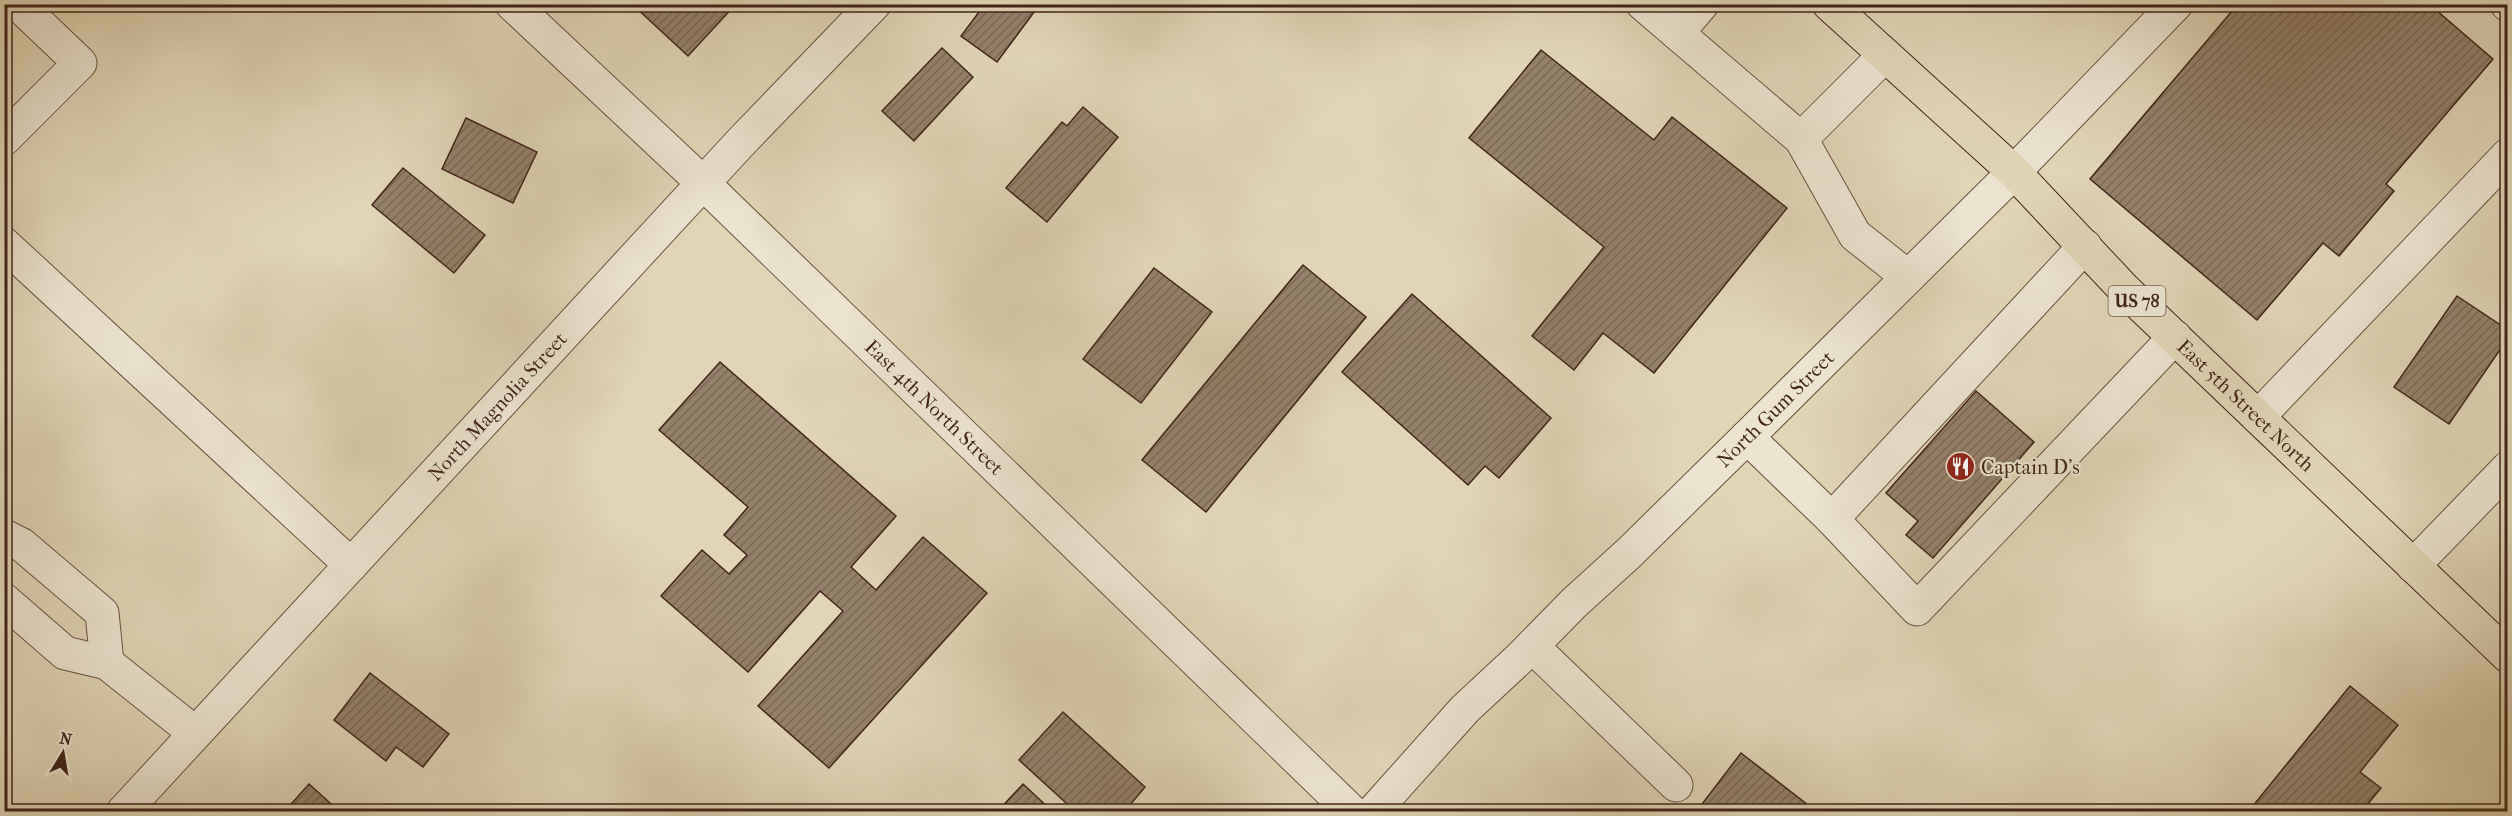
<svg xmlns="http://www.w3.org/2000/svg" width="2512" height="816" viewBox="0 0 2512 816" font-family="'IM FELL French Canon',serif">
<style>
.building{fill:url(#building-hatch);stroke:#422517;stroke-width:1.5}
.lines{fill:none;stroke-linecap:round;stroke-linejoin:round}
.minor-casing{stroke:#6a513e;stroke-width:35}
.major-casing{stroke:#422517;stroke-width:35}
.minor{stroke:#ece4cf;stroke-width:33}
.major{stroke:#e1d5b5;stroke-width:33}
.labels{text-anchor:middle;dominant-baseline:central;stroke-width:4.5;stroke-linejoin:round;paint-order:stroke}
.shield{fill:#ece4cf;stroke:#755e4e;stroke-width:1.5}
.shield-label{font-size:18px;font-weight:bold;fill:#422517}
.street-label{font-size:20px;fill:#422517;stroke:#ece4cf}
.poi-label{font-size:20px;fill:#422517;stroke:#ece4cf;text-anchor:start}
</style>
<defs>
<pattern id="building-hatch" width="6" height="6" patternUnits="userSpaceOnUse" patternTransform="scale(1.5)"><rect width="6" height="6" fill="#958169"/><path d="M-1 1l2-2M0 6l6-6M5 7l2-2" fill="none" stroke="#7b6955"/></pattern>
</defs>
<rect width="100%" height="100%" fill="#e1d5b5"/>
<filter id="stains"><feTurbulence type="fractalNoise" baseFrequency=".00333" numOctaves="4"/><feColorMatrix values="0 0 0 0 .2 0 0 0 0 .09 0 0 0 0 .02 0 0 0 .5 -.17"/></filter>
<radialGradient id="worn" r=".72"><stop offset=".6" stop-color="#630" stop-opacity="0"/><stop offset="1" stop-color="#630" stop-opacity=".3"/></radialGradient>
<!-- building -->
<path class="building" d="M632 4H736L688 56Z
M985 4H1040L997 62 961 36Z
M2238 4H2429L2493 59 2386 184 2394 191 2339 256 2323 243 2257 320 2090 179Z
M942 48 973 77 914 141 882 111Z
M1541 50 1654 140 1672 117 1787 208 1654 373 1603 333 1574 370 1532 336 1604 247 1469 138Z
M1083 107 1118 137 1047 222 1006 188 1062 122 1067 126Z
M466 118 537 152 513 203 442 169Z
M403 168 485 235 454 273 372 205Z
M1303 265 1366 317 1206 512 1142 460Z
M1154 268 1212 312 1141 403 1083 359Z
M1412 294 1551 418 1499 478 1485 466 1468 485 1342 372Z
M2457 296 2508 330V338L2449 424 2394 387Z
M720 362 896 516 851 567 876 590 923 537 987 593 829 768 758 706 843 611 820 591 748 672 661 596 702 550 729 574 747 555 724 535 748 507 659 430Z
M1976 391 2034 442 1933 558 1906 535 1918 521 1886 493Z
M370 673 449 734 423 767 396 747 386 761 334 720Z
M2350 686 2398 725 2360 772 2381 788 2361 812H2248Z
M1063 712 1145 787 1124 812H1076L1019 760Z
M1741 753 1817 812H1696Z
M309 784 340 812H284Z
M1023 784 1053 812H997Z"/>
<g class="lines">
<defs>
<g id="minor">
<path id="s1" d="M512 4 704 184 1352 812"/>
<path d="M1643 4 1801 139 1855 235 1908 277"/>
<path d="M2507 4 2508 5"/>
<path d="M1677 33 1702 4"/>
<path d="M4 139 80 63 18 4"/>
<path d="M1801 139 1885 55"/>
<path d="M4 244 351 565"/>
<path d="M2258 417 2508 155"/>
<path d="M1747 437 1832 519 1917 609 2175 337"/>
<path d="M1832 519 2085 246"/>
<path d="M4 536 22 545 102 613 107 663"/>
<path d="M2413 566 2508 468"/>
<path d="M4 600 65 653 107 663 195 733"/>
<path d="M1532 646 1676 785"/>
<path id="s2" d="M123 812 742 141 874 4"/>
<path id="s3" d="M1373 812 1465 709 1521 657 1574 603 1629 553 1747 437 2014 172 2176 4"/>
</g>
<g id="major">
<path id="s4" d="M1829 4 2014 172 2125 290 2508 656"/>
</g>
</defs>
<!-- minor casing -->
<use href="#minor" class="minor-casing"/>
<!-- major casing -->
<use href="#major" class="major-casing"/>
<!-- minor -->
<use href="#minor" class="minor"/>
<!-- major -->
<use href="#major" class="major"/>
</g>
<!-- icons -->
<defs>
<symbol id="restaurant-disc" viewBox="-11 -11 22 22"><circle r="9.5" fill="#8f2418" stroke="#ece4cf"/><path d="M-5-6h1v4h1v-4h1v4h1v-4h1v5L-1.5 .5V6h-2V.5L-5-1ZM5-6V6H3V1.5H1.5Q1.5-4 5-6Z" fill="#fff"/></symbol>
</defs>
<g fill-rule="evenodd">
<use href="#restaurant-disc" x="1944" y="450" width="33" height="33"/>
</g>
<g class="labels">
<!-- shield labels -->
<rect class="shield" x="2108.5" y="286" width="57" height="30" rx="4.5"/>
<g class="shield-label">
<text x="2137" y="301">US 78</text>
</g>
<!-- street labels -->
<g class="street-label">
<text stroke="none"><textPath href="#s4" startOffset="579">East 5th Street North</textPath></text>
<text stroke="none"><textPath href="#s1" startOffset="584">East 4th North Street</textPath></text>
<text stroke="none"><textPath href="#s2" startOffset="552">North Magnolia Street</textPath></text>
<text stroke="none"><textPath href="#s3" startOffset="570">North Gum Street</textPath></text>
</g>
<!-- poi labels -->
<g class="poi-label">
<text x="1981" y="467">Captain D's</text>
</g>
</g>
<!-- margin -->
<rect width="2512" height="816" fill="none" stroke="#e1d5b5" stroke-width="24"/>
<rect x="6" y="6" width="2500" height="804" fill="none" stroke="#422517" stroke-width="3"/>
<rect x="12" y="12" width="2488" height="792" fill="none" stroke="#422517" stroke-width="1.5"/>
<!-- north arrow -->
<g transform="translate(63 753) rotate(11)" stroke="#ece4cf" stroke-width="4.5" paint-order="stroke">
<path d="M0-4.5L10 22L0 15L-10 22Z" fill="#422517"/>
<text y="-9" font-size="16" font-weight="bold" text-anchor="middle" fill="#422517">N</text>
</g>
<rect width="100%" height="100%" filter="url(#stains)"/>
<rect width="100%" height="100%" fill="url(#worn)"/>
</svg>
